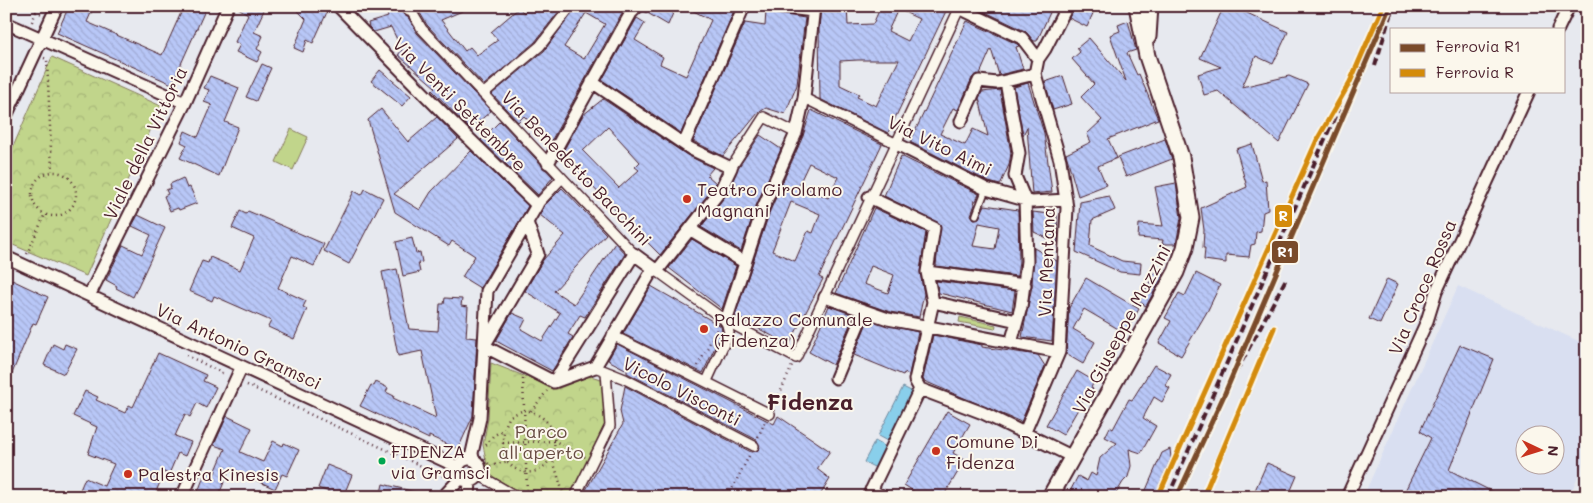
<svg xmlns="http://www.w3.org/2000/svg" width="1593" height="503" viewBox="0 0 1593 503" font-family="Mali,sans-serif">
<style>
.built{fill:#d9dff1;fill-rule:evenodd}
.green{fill:#c1d58b;stroke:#867a5b}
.park{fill:url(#park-crowns);stroke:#867a5b}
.water{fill:#89cfeb;stroke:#70899e}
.building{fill:url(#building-back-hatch);stroke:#4a1f2b;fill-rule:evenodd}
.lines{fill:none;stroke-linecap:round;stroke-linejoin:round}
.service-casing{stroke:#4a1f2b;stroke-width:9}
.pedestrian-casing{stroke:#4a1f2b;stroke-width:12}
.minor-casing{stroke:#4a1f2b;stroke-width:15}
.tertiary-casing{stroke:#4a1f2b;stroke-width:19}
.path{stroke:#4a1f2b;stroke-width:2.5;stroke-dasharray:1 4;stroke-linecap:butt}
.service{stroke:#fbf7ec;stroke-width:5.5}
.pedestrian{stroke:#fbf7ec;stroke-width:9}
.minor{stroke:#fbf7ec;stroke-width:11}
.tertiary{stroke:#fbf7ec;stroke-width:15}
.rail{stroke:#4a1f2b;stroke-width:4;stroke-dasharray:8 4;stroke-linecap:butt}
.rail-1-casing{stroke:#fbf7ec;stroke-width:9}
.rail-2-casing{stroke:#fbf7ec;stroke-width:9}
.rail-1{stroke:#7a4b2a;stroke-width:5}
.rail-2{stroke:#d48b09;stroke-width:5}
.poi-dot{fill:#c8321e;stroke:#fbf7ec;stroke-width:2}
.bus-dot{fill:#00a651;stroke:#fbf7ec;stroke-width:2}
.labels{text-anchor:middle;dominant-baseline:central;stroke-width:4;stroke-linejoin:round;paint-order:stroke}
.bus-label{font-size:17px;fill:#4a1f2b;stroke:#fbf7ec;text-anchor:start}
.street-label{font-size:18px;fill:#4a1f2b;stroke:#fbf7ec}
.poi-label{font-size:18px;fill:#4a1f2b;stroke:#fbf7ec;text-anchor:start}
.park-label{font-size:18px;fill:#684c43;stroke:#fbf7ec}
.district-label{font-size:22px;font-weight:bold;fill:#4a1f2b;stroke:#fbf7ec}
.line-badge{stroke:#fbf7ec;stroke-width:2}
.badge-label{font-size:14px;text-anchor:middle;font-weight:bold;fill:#fff}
</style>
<defs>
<pattern id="park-crowns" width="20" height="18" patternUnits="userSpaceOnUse" patternTransform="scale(1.25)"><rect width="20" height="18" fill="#c1d58b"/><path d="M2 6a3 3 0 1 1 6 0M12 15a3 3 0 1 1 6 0" fill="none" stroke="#a7b678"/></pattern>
<pattern id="building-back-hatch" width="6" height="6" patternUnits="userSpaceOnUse" patternTransform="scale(1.25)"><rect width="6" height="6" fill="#b8c7f7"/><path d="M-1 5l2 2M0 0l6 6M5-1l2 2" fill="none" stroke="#a0aad4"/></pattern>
</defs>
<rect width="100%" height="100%" fill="#e7e9ef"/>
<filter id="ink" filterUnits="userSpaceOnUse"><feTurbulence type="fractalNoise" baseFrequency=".02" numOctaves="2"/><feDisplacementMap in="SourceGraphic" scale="10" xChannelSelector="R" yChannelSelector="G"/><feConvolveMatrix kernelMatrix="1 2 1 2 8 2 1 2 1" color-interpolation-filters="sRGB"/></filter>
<g filter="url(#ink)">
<!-- built -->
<path class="built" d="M1458 286 1587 345V455L1569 497H1363ZM1526 436H1556V466H1526Z"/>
<!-- green -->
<path class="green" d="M291 129 308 137 293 170 276 162Z
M960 317 996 325 995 329 959 322Z"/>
<!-- park -->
<path class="park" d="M52 57 161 106 86 276 6 242V163Z
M491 363 557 389 590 376 601 379 610 426 575 497H529L489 475 483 445 488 419Z"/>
<!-- water -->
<path class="water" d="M903 387 915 393 889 442 878 436Z
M875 441 886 447 876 468 864 462Z"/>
<!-- building -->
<path class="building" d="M69 6H94L87 22 162 55 184 6H207L172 84 57 33Z
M235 6H257L264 10 254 32 263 36 257 49 262 52 257 62 236 52 240 45 235 42 248 14Z
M293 6H324L328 10 313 43 307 40 303 52 294 48 306 19Z
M384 6H402V13L408 17 417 33 491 111 470 129 432 90 435 87 398 55 402 50 391 27 374 32 369 27 368 23 388 17Z
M428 6H474L441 20 465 51 470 47 477 55 498 40 491 32 519 8 524 13 531 6H563L535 42 484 85 427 25 420 13Z
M577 6H615L623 11 550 143 524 116 518 122 492 94 544 51ZM586 13 605 24 584 59 564 47Z
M645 6H676L668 25 644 11Z
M684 6H736L681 133 602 80 637 18 645 23 635 40 663 57 660 64 686 76 711 20Z
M821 6H847L848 25 873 24 881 6H940L947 9 888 133 820 99 819 29ZM898 9 919 19 908 41 888 31ZM858 60H899L876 106 857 97 859 94 840 85V61Z
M973 6H1028L1037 10 1038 6H1053L1037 41H1034L1025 31Z
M1074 6H1084L1094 11 1087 27 1069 18Z
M1224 6H1232L1288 32 1273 64 1256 56 1242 87 1289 76 1308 84 1279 143 1218 91 1204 95 1198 74 1221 67 1200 58Z
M766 11 771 13 805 18 797 85 785 114 766 108 758 113 723 156 693 141 745 23 765 26Z
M967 21 1017 44 1019 46 1016 47 1023 69 999 75 991 49 980 74 972 78 958 110 953 108 940 134 965 145 973 129 988 136 979 98 982 92 1000 90 1011 153 1009 165 1000 185 989 182 910 142Z
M1128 21 1136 50 1127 53 1137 75 1139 74 1158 119 1108 139 1117 158 1098 166 1106 185 1078 196 1066 154 1091 142 1087 134 1102 120 1081 97 1094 84 1072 59 1080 52 1077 48 1089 38 1126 81 1110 35 1120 31 1118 25Z
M262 64 271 68 256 101 246 97Z
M380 70 411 96 402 106 371 81Z
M210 76 239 88 225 122 238 127 219 176 180 158 187 145 181 142 185 131 198 137 212 105 204 102 209 90 204 88Z
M1063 76 1072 104 1053 110 1045 82Z
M1028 83 1044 133 1052 192 1032 194 1027 127 1023 135 1014 87Z
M603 99 687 155 713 168 707 175 716 183 714 187 660 255 561 155 583 115ZM608 127 640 162 635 167 639 170 619 188 583 151Z
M381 109 408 142 437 117 458 139 394 194 420 210 431 192 471 151 528 206 480 288 462 277 475 256 452 241 449 246 395 212 368 120Z
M811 110 882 144 819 277 823 279 789 345 735 316 770 211 803 136ZM809 163 838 177 828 198 799 184ZM791 202 820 214 813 233 808 231 795 261 772 251Z
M500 121 553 177 538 195 481 140Z
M760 135 781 149 756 206 741 251 701 227 726 195 738 168Z
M1165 139 1172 159 1126 177 1118 157Z
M1252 144 1262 181 1266 180 1268 210 1263 212 1261 231 1256 232 1255 244 1251 245 1249 257 1226 255V263L1204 260 1205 248H1203L1204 230 1201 208 1247 187 1236 149Z
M901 156 979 194 976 201H974L975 204 971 215 974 219 979 218 985 205 1018 210 1019 261 1017 276 936 266 940 224 884 196ZM979 223 999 227 995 249 973 246Z
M183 178 187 188 190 187 197 203 179 210 178 208 170 211 164 196 168 194 166 190 171 188 170 184Z
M1176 183 1181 218 1176 244H1162L1163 240 1138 238 1139 224 1163 226 1155 187Z
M562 188 606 234 554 291 574 304 615 243 625 254 585 317 580 315 568 334 573 337 552 371 496 341 512 313 526 319 521 329 542 341 560 313 525 291 543 260 565 235 540 215 544 206Z
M365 189 383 198 349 264 324 251 354 191 362 195Z
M1109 196 1115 210 1092 220 1090 246 1122 261 1141 263 1140 274 1120 272 1076 252 1080 202Z
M874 208 926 232 920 272 924 294 919 317 890 312 836 293ZM871 266 894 275 888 293 864 284Z
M240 211 246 214 248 211 324 244 314 266 292 256 278 288 306 301 303 307 307 309 294 339 268 327 271 321 214 296 212 301 189 291 202 261 208 263 210 257 240 270 254 238 232 228Z
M1033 212 1057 215 1058 243 1034 232Z
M138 215 165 228 133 297 116 288 117 286 106 280 123 245 142 254 151 235 132 226Z
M412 238 416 253 420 252 422 262 418 263 420 272 403 276 396 242Z
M692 239 736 266 722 309 669 268Z
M1034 248 1057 261 1052 341 1022 337 1032 286Z
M397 269 409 329 438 331 440 304H444L445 298 462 299 461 306 468 307 466 337 477 338 473 416 458 449 429 436V439L360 406 371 385 374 386 376 382 388 388 386 392 394 396 393 398 436 418 422 351 398 356 382 272Z
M1155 272 1164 274 1146 306 1139 302Z
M1196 273 1220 285 1208 310 1181 356 1159 343 1171 321 1165 318 1179 293 1185 296Z
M1086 278 1139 309 1125 333 1084 309 1073 329 1095 342 1083 364 1066 354 1069 308Z
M1387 279 1398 284 1380 324 1369 319Z
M12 280 48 297 36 324 33 323 6 388V292Z
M936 281 1015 291 1012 311 939 293Z
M651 286 721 326 722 332 703 373 623 334Z
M829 306 854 315 833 365 809 352Z
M868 320 918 332 909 375 904 373 903 375 854 355Z
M933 335 982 345V347L1038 355 1045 366 1021 422 924 381 923 379Z
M53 344 63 349 65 344 77 349 64 374 44 365Z
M617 344 774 424 778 416 830 451 817 469 830 479 819 497H582L623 424 620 411 625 386 751 452 757 451 760 448 757 440 627 373V370L608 360Z
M1460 345 1494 359 1449 470 1503 497H1402L1431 438 1420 431Z
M158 353 206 375 203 381 216 387 206 408 197 403 190 417 185 414 175 436 191 442 185 456 178 453 169 474 164 472 154 497H77L85 478 104 486 114 464 88 454 97 427 73 416 85 391 98 397 96 400 125 413 129 405 133 407Z
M1154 365 1171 374 1165 385 1170 388 1162 402 1154 397 1143 418 1156 426 1141 453 1129 449 1131 466 1128 477 1123 482 1114 497H1067L1078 476 1087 481 1091 473 1096 476 1100 458 1117 443 1105 437 1110 427 1113 429 1129 399 1132 400Z
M1077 371 1094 381 1091 388 1093 389 1088 398 1085 397 1063 435 1046 425Z
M947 411 970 424 953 453 965 460 943 497H923L904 485Z
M227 416 252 428 240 452 263 462 273 441 283 446 284 443 299 450 287 476 282 474 275 489 239 472 238 474 229 470 218 497H196L206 471 214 475 225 449 214 445Z
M1170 449 1171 458 1154 497H1143L1162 453Z
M1267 463 1297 476 1288 497H1252Z
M327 465 352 475 343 497 318 488Z
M383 484 419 493 418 497H380Z"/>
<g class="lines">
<defs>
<path id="service" d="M976 215 986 189"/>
<path id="pedestrian" d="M408 6 422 29 634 254
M483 94 540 46 571 6
M804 98 895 143
M731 168 764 117 796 133
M537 205 562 178
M657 271 726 321 796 358 959 9
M612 335 770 414
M595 367 625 379 754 446
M707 381 729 333 726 321
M479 475 517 497
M575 497 610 426 606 372"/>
<path id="minor" d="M338 6 443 113 537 205 487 291 480 418 472 453 473 459
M772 6 813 11
M955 6 1022 38 1038 59
M409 10 418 6
M6 23 185 103
M1558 29 1569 6
M1006 82 1019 153 1015 176 1025 200 1027 261 1021 307 1011 343
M6 116 57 6
M961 121 979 81 997 83 1035 74
M895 143 986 189 1032 202 1066 200
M684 144 744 6
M548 163 631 13 638 6
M869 197 934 228 927 272 933 302 915 380 920 389
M691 230 744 262
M6 257 458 467
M927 272 1025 285
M90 294 185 103 228 6
M825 297 888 319 1059 352
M933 302 1017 321
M726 321 763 208 796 133 804 98 814 6
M486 343 538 254 528 225
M484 346 554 382
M836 378 864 311
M554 382 634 254 657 271 720 191 731 168 691 149 592 82
M554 382 595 367 653 269
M920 389 983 413 1073 457
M1024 434 1059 352 1067 208 1060 160 1035 74 1038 59 1045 49 1067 6
M458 470a11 11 0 1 1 22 0a11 11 0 1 1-22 0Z
M871 490 884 497
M182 497 241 368
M443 497 461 478
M469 497 470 481
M868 497 920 389
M1347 497 1427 321 1436 292 1529 91"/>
<path id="tertiary" d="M1148 37 1150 6
M1050 497 1176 272 1185 248 1191 218 1181 157 1147 56 1137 6"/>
</defs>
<!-- service casing -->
<use href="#service" class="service-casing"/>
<!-- pedestrian casing -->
<use href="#pedestrian" class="pedestrian-casing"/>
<!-- minor casing -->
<use href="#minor" class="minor-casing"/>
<!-- tertiary casing -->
<use href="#tertiary" class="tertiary-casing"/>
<!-- path -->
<path class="path" d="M32 22 36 12 42 14
M44 58 47 59 52 171
M32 194a22 22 0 1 1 44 0a22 22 0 1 1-44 0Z
M27 254 45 214
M186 355 226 375
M698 366 717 329
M523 379 527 493
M247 385 445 477
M775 404 792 366
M524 410C575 420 554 485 518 470 512 468 507 462 505 456 501 441 503 429 510 416Z
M531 411 547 391
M758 437 765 422
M503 443 555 441 585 457
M486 445 493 436 503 430
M552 457 564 496
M485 459 490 466V470
M490 466 508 461
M728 497 750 454"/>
<!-- service -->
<use href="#service" class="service"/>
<!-- pedestrian -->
<use href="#pedestrian" class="pedestrian"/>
<!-- minor -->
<use href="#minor" class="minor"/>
<!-- tertiary -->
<use href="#tertiary" class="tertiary"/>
<!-- rail -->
<path class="rail" d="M1375 66 1393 6
M1225 393 1287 277
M1168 497 1350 82"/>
<defs>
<path id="rail-1" d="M1177 497 1225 393 1390 6"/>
<path id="rail-2" d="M1158 497 1317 140 1350 82 1383 6
M1203 497 1274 328"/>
</defs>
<!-- rail-1 casing -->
<use href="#rail-1" class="rail-1-casing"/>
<!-- rail-2 casing -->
<use href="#rail-2" class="rail-2-casing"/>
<!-- rail-1 -->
<use href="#rail-1" class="rail-1"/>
<!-- rail-2 -->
<use href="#rail-2" class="rail-2"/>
</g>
</g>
<!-- markers -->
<g class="poi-dot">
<circle cx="687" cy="199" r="5"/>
<circle cx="704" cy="329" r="5"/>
<circle cx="936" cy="451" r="5"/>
<circle cx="128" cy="474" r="5"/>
</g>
<circle class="bus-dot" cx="382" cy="461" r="4.5"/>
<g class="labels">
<!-- bus labels -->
<g class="bus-label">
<text x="391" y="451">FIDENZA<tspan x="391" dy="21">via Gramsci</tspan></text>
</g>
<!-- street labels -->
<g class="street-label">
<text transform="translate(460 104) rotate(45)">Via Venti Settembre</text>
<text transform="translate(145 143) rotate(-64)">Viale della Vittoria</text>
<text transform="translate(940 145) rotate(26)">Via Vito Aimi</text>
<text transform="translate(577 168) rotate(46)">Via Benedetto Bacchini</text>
<text transform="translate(1046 262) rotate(-88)">Via Mentana</text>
<text transform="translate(1422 287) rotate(-67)">Via Croce Rossa</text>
<text transform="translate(1121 329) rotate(-62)">Via Giuseppe Mazzini</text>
<text transform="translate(239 346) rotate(25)">Via Antonio Gramsci</text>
<text transform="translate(682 391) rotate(27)">Vicolo Visconti</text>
</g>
<!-- poi labels -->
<g class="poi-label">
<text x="697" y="189">Teatro Girolamo<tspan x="697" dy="21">Magnani</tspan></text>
<text x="714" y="319">Palazzo Comunale<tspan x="714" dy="21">(Fidenza)</tspan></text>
<text x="946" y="441">Comune Di<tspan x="946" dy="21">Fidenza</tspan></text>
<text x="138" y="474">Palestra Kinesis</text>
</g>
<!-- park labels -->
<g class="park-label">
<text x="541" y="431">Parco<tspan x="541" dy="21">all'aperto</tspan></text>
</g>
<!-- district labels -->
<g class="district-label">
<text x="810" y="401">Fidenza</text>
</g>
</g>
<g class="line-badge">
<rect x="1274" y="204" width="19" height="24" rx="5" fill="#d48b09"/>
<rect x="1271" y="240" width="28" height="24" rx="5" fill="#7a4b2a"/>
</g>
<g class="badge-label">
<text x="1283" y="221">R</text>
<text x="1285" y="257">R1</text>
</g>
<!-- margin -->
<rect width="1593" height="503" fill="none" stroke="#fbf7ec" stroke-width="25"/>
<rect x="12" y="12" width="1568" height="478" fill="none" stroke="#4a1f2b" stroke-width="2" filter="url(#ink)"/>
<!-- legend -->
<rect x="1390" y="28" width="175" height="65" fill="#fbf7ec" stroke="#b4a19f"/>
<rect x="1400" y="44" width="25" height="8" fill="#7a4b2a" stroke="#b4a19f"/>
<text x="1436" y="52" font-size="15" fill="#4a1f2b">Ferrovia R1</text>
<rect x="1400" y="69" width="25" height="8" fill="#d48b09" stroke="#b4a19f"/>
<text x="1436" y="78" font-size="15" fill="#4a1f2b">Ferrovia R</text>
<!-- north arrow -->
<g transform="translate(1540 450) rotate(94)"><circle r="24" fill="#fbf7ec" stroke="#b4a19f"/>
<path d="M0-4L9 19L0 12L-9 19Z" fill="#c8321e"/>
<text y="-8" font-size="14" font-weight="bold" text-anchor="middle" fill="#4a1f2b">N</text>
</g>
</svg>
